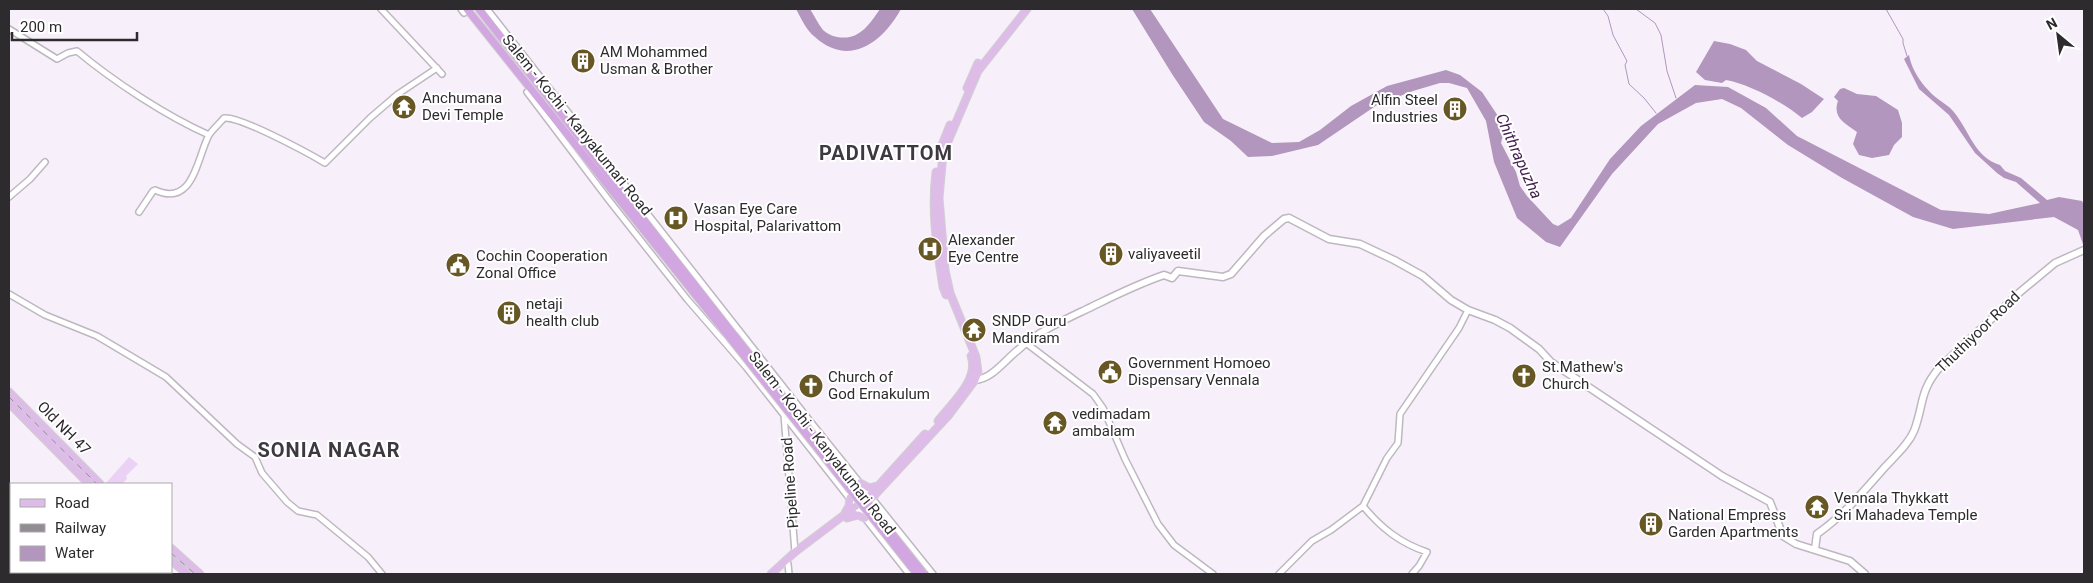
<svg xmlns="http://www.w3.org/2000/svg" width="2093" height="583" viewBox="0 0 2093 583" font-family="Roboto,sans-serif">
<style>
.green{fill:#ebd1f4}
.water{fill:#b296bd}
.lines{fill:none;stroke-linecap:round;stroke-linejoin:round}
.stream{stroke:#b296bd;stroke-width:1}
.tertiary-casing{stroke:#beb7c1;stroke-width:8}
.secondary-casing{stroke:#beb7c1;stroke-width:9}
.primary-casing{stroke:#d1d0d1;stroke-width:9}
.trunk-casing{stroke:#d1d0d1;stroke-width:9}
.tertiary{stroke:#fff;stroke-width:5}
.secondary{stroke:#fff;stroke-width:6}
.primary{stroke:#ddbce8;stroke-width:7}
.trunk{stroke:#d2a6e0;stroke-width:7}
.rail{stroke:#918d93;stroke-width:1;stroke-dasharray:6 6;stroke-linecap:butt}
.trunk-bridge-casing{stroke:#d1d0d1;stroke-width:9;stroke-linecap:butt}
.trunk-bridge{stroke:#d2a6e0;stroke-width:7}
.labels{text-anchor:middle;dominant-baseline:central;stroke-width:4;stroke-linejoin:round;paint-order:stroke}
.poi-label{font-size:15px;fill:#2e2b2f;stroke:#fff;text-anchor:start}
.street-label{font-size:15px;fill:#2e2b2f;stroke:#fff}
.water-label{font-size:16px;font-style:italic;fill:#421d4e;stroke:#fff}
.district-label{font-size:20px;font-weight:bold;letter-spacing:1px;fill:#3e3841;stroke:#fff}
</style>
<rect width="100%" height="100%" fill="#f7f0fa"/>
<!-- green -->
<path class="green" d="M129 457 138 464 126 476 127 479 122 484 106 483Z"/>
<!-- water -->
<path class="water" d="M796 9H810C814 15 818 24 823 30 826 33 832 36 837 37 859 41 869 25 880 9H901C883 42 849 68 815 37 806 30 801 18 796 9Z
M1132 9H1150L1223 119 1272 143 1299 142 1320 130 1351 106 1387 86 1446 70 1460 75 1482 92 1498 116 1503 135 1501 143 1516 172 1520 186 1527 196 1553 224 1558 226 1571 218 1610 159 1641 126 1695 85 1728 87 1766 108 1797 136 1941 210 1989 214 2040 203 2016 182 2004 178 1997 173 1975 153 1949 115 1919 89 1904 59 1909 55C1912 72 1925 89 1938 99 1943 103 1949 106 1953 111 1970 131 1974 157 2000 165L2005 171 2021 178 2047 200 2059 197 2082 201 2084 205V247L2078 230 2054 217 1953 229 1913 217 1842 178 1788 145 1741 108 1722 99 1696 103 1658 124 1612 174 1560 247 1546 242 1517 218 1494 162 1486 121 1467 88 1449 83H1440L1413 91 1377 105 1318 145 1272 156 1248 157 1231 141 1204 122 1172 74Z
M1714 41 1730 44 1746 50 1757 61 1801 84 1824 99 1812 112 1802 118C1784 103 1749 84 1726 80L1722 83 1705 80 1696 72Z
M1844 88 1857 94 1876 96 1898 110 1902 123V137L1894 145 1889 155 1872 158 1859 155 1853 144 1857 132C1846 124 1832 118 1838 101L1834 97 1840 89Z"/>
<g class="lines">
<!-- stream -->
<path class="stream" d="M1603 9 1608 16 1613 35 1627 61 1625 65 1629 84 1644 98 1656 113
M1636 9 1655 23 1661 35 1667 71 1676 98
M1886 9 1903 39V43L1907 56"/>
<defs>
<path id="tertiary" d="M381 9 442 74
M461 9 464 13
M487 9 810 421 933 574
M9 29 57 59 68 53 77 51C113 81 166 116 209 135
M527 92 608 199 687 299 746 367 909 574
M9 197 30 179 45 162
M139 212 153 191 155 190C194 208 197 157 209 135 213 129 220 123 224 118 240 116 308 153 325 163L370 118 398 94 437 68
M9 294 45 315 97 336 166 377 237 444 255 457 262 473 287 502 298 511 317 515 368 557 382 574
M1026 343 1093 394 1103 408 1125 459 1158 524 1174 545 1213 574
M784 415 795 552
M1363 506C1381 528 1400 543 1427 552L1419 566 1412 574
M788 564 789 574
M1279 574 1312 541 1331 530 1363 506 1387 458 1398 443 1400 414 1459 328 1468 310"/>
<path id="secondary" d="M975 380C992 379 1005 360 1018 350 1039 331 1062 321 1087 309 1114 296 1135 285 1164 275L1172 278 1178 271 1223 277 1231 274 1264 236 1284 219 1289 218 1329 239 1360 244 1394 260 1423 276 1451 300 1468 310 1495 320 1510 328 1539 349 1551 362 1722 476 1770 502 1783 536 1796 544 1850 561 1865 574
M1815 549 1817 534C1844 515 1864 491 1885 467 1895 456 1908 445 1914 431 1924 405 1919 392 1939 368L2020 292 2055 263 2084 250"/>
<path id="primary" d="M967 88 978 63
M940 150 950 125
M936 172C931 212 937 248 943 287L946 295
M9 392 100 484
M9 403 89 484
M938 421C951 404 980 379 971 356
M860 483 869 488 877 486
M870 495 925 434
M872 498 948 416 975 380 978 372 976 357 950 293 945 270 939 198 943 153 978 71 1027 9
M845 513 849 506 850 498
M847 518 858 515 865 518
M171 548 200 574
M171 560 187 574
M771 574 795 552 856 506"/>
<path id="trunk" d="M467 9 730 338
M479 9 734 335"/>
</defs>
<!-- tertiary casing -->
<use href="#tertiary" class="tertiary-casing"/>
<!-- secondary casing -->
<use href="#secondary" class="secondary-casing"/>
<!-- primary casing -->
<use href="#primary" class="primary-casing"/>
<!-- trunk casing -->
<use href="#trunk" class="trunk-casing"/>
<!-- tertiary -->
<use href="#tertiary" class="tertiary"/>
<!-- secondary -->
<use href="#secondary" class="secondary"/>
<!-- primary -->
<use href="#primary" class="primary"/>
<!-- trunk -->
<use href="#trunk" class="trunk"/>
<!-- rail -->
<path class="rail" d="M9 397 97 484
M171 553 195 574"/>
<defs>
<path id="trunk-bridge" d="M734 335 924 574
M730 338 917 574"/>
</defs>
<!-- trunk-bridge casing -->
<use href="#trunk-bridge" class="trunk-bridge-casing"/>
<!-- trunk-bridge -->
<use href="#trunk-bridge" class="trunk-bridge"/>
</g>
<!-- icons -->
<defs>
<symbol id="building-disc" viewBox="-11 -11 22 22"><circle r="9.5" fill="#665724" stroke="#fff"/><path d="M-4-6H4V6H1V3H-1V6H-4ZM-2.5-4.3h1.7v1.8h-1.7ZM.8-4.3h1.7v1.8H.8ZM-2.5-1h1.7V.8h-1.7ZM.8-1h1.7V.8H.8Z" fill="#fff"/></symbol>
<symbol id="temple-disc" viewBox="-11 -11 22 22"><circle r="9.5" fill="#665724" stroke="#fff"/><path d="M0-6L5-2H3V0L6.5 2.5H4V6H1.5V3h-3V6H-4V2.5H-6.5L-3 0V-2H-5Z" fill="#fff"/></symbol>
<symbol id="hospital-disc" viewBox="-11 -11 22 22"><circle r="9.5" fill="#665724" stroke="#fff"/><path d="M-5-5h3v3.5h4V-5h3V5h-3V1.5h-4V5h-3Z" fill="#fff"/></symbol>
<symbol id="civic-disc" viewBox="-11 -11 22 22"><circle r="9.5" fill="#665724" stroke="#fff"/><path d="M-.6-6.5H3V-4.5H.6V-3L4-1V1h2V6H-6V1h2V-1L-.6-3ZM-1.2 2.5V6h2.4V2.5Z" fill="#fff"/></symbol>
<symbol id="church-disc" viewBox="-11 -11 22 22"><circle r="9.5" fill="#665724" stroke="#fff"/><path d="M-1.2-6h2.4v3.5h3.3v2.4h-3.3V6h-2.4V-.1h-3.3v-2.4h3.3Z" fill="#fff"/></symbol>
</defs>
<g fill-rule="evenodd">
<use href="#building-disc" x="569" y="47" width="28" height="28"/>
<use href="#temple-disc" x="390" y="93" width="28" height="28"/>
<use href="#building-disc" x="1441" y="95" width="28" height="28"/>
<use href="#hospital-disc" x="662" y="204" width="28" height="28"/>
<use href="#hospital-disc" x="916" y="235" width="28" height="28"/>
<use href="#building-disc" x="1097" y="240" width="28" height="28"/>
<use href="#civic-disc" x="444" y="251" width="28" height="28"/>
<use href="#building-disc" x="495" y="299" width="28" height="28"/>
<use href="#temple-disc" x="960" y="316" width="28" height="28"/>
<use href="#civic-disc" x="1096" y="358" width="28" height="28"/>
<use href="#church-disc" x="1510" y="362" width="28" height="28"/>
<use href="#church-disc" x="797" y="372" width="28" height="28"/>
<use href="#temple-disc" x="1041" y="409" width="28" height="28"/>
<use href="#temple-disc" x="1803" y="493" width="28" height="28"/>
<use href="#building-disc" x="1637" y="510" width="28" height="28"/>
</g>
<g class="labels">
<!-- poi labels -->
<g class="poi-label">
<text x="600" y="52">AM Mohammed<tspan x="600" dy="17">Usman &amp; Brother</tspan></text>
<text x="422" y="98">Anchumana<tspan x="422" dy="17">Devi Temple</tspan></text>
<text x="1438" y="100" text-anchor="end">Alfin Steel<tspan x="1438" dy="17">Industries</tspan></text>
<text x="694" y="209">Vasan Eye Care<tspan x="694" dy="17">Hospital, Palarivattom</tspan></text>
<text x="948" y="240">Alexander<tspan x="948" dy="17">Eye Centre</tspan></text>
<text x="1128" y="254">valiyaveetil</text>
<text x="476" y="256">Cochin Cooperation<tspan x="476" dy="17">Zonal Office</tspan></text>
<text x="526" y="304">netaji<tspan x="526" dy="17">health club</tspan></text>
<text x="992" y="321">SNDP Guru<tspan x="992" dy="17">Mandiram</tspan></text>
<text x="1128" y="363">Government Homoeo<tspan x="1128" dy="17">Dispensary Vennala</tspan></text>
<text x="1542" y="367">St.Mathew's<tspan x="1542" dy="17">Church</tspan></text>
<text x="828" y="377">Church of<tspan x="828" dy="17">God Ernakulum</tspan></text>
<text x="1072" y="414">vedimadam<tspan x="1072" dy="17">ambalam</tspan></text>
<text x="1834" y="498">Vennala Thykkatt<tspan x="1834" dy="17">Sri Mahadeva Temple</tspan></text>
<text x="1668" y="515">National Empress<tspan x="1668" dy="17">Garden Apartments</tspan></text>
</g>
<!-- street labels -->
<g class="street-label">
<text transform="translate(577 125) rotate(51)">Salem - Kochi - Kanyakumari Road</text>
<text transform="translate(1978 332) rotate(-44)">Thuthiyoor Road</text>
<text transform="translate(64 428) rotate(45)">Old NH 47</text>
<text transform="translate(822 443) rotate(52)">Salem - Kochi - Kanyakumari Road</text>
<text transform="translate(790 483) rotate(-94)">Pipeline Road</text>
</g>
<!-- water labels -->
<g class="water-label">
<text transform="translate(1519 156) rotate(66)">Chithrapuzha</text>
</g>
<!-- district labels -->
<g class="district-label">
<text x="886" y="153">PADIVATTOM</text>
<text x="329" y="450">SONIA NAGAR</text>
</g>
</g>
<!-- border -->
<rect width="2093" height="583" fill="none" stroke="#2e2b2f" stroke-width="20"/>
<!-- legend -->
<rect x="10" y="483" width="162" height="90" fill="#ffffff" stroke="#abaaac"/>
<rect x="20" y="499" width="25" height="8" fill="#ddbce8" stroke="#abaaac"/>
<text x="55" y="508" font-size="15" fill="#2e2b2f">Road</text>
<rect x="20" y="524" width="25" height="8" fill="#918d93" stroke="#abaaac"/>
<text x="55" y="533" font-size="15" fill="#2e2b2f">Railway</text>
<rect x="20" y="546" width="25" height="15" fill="#b296bd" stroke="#abaaac"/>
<text x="55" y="558" font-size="15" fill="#2e2b2f">Water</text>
<!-- north arrow -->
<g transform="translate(2058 35) rotate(331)" stroke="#ffffff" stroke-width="4" paint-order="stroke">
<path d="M0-4L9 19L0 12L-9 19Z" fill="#2e2b2f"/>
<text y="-8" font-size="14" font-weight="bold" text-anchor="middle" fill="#2e2b2f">N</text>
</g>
<!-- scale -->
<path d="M12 32v8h125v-8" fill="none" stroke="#2e2b2f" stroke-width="2.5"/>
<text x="20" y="32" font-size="15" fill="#2e2b2f" stroke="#ffffff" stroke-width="4" paint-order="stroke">200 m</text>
</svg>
